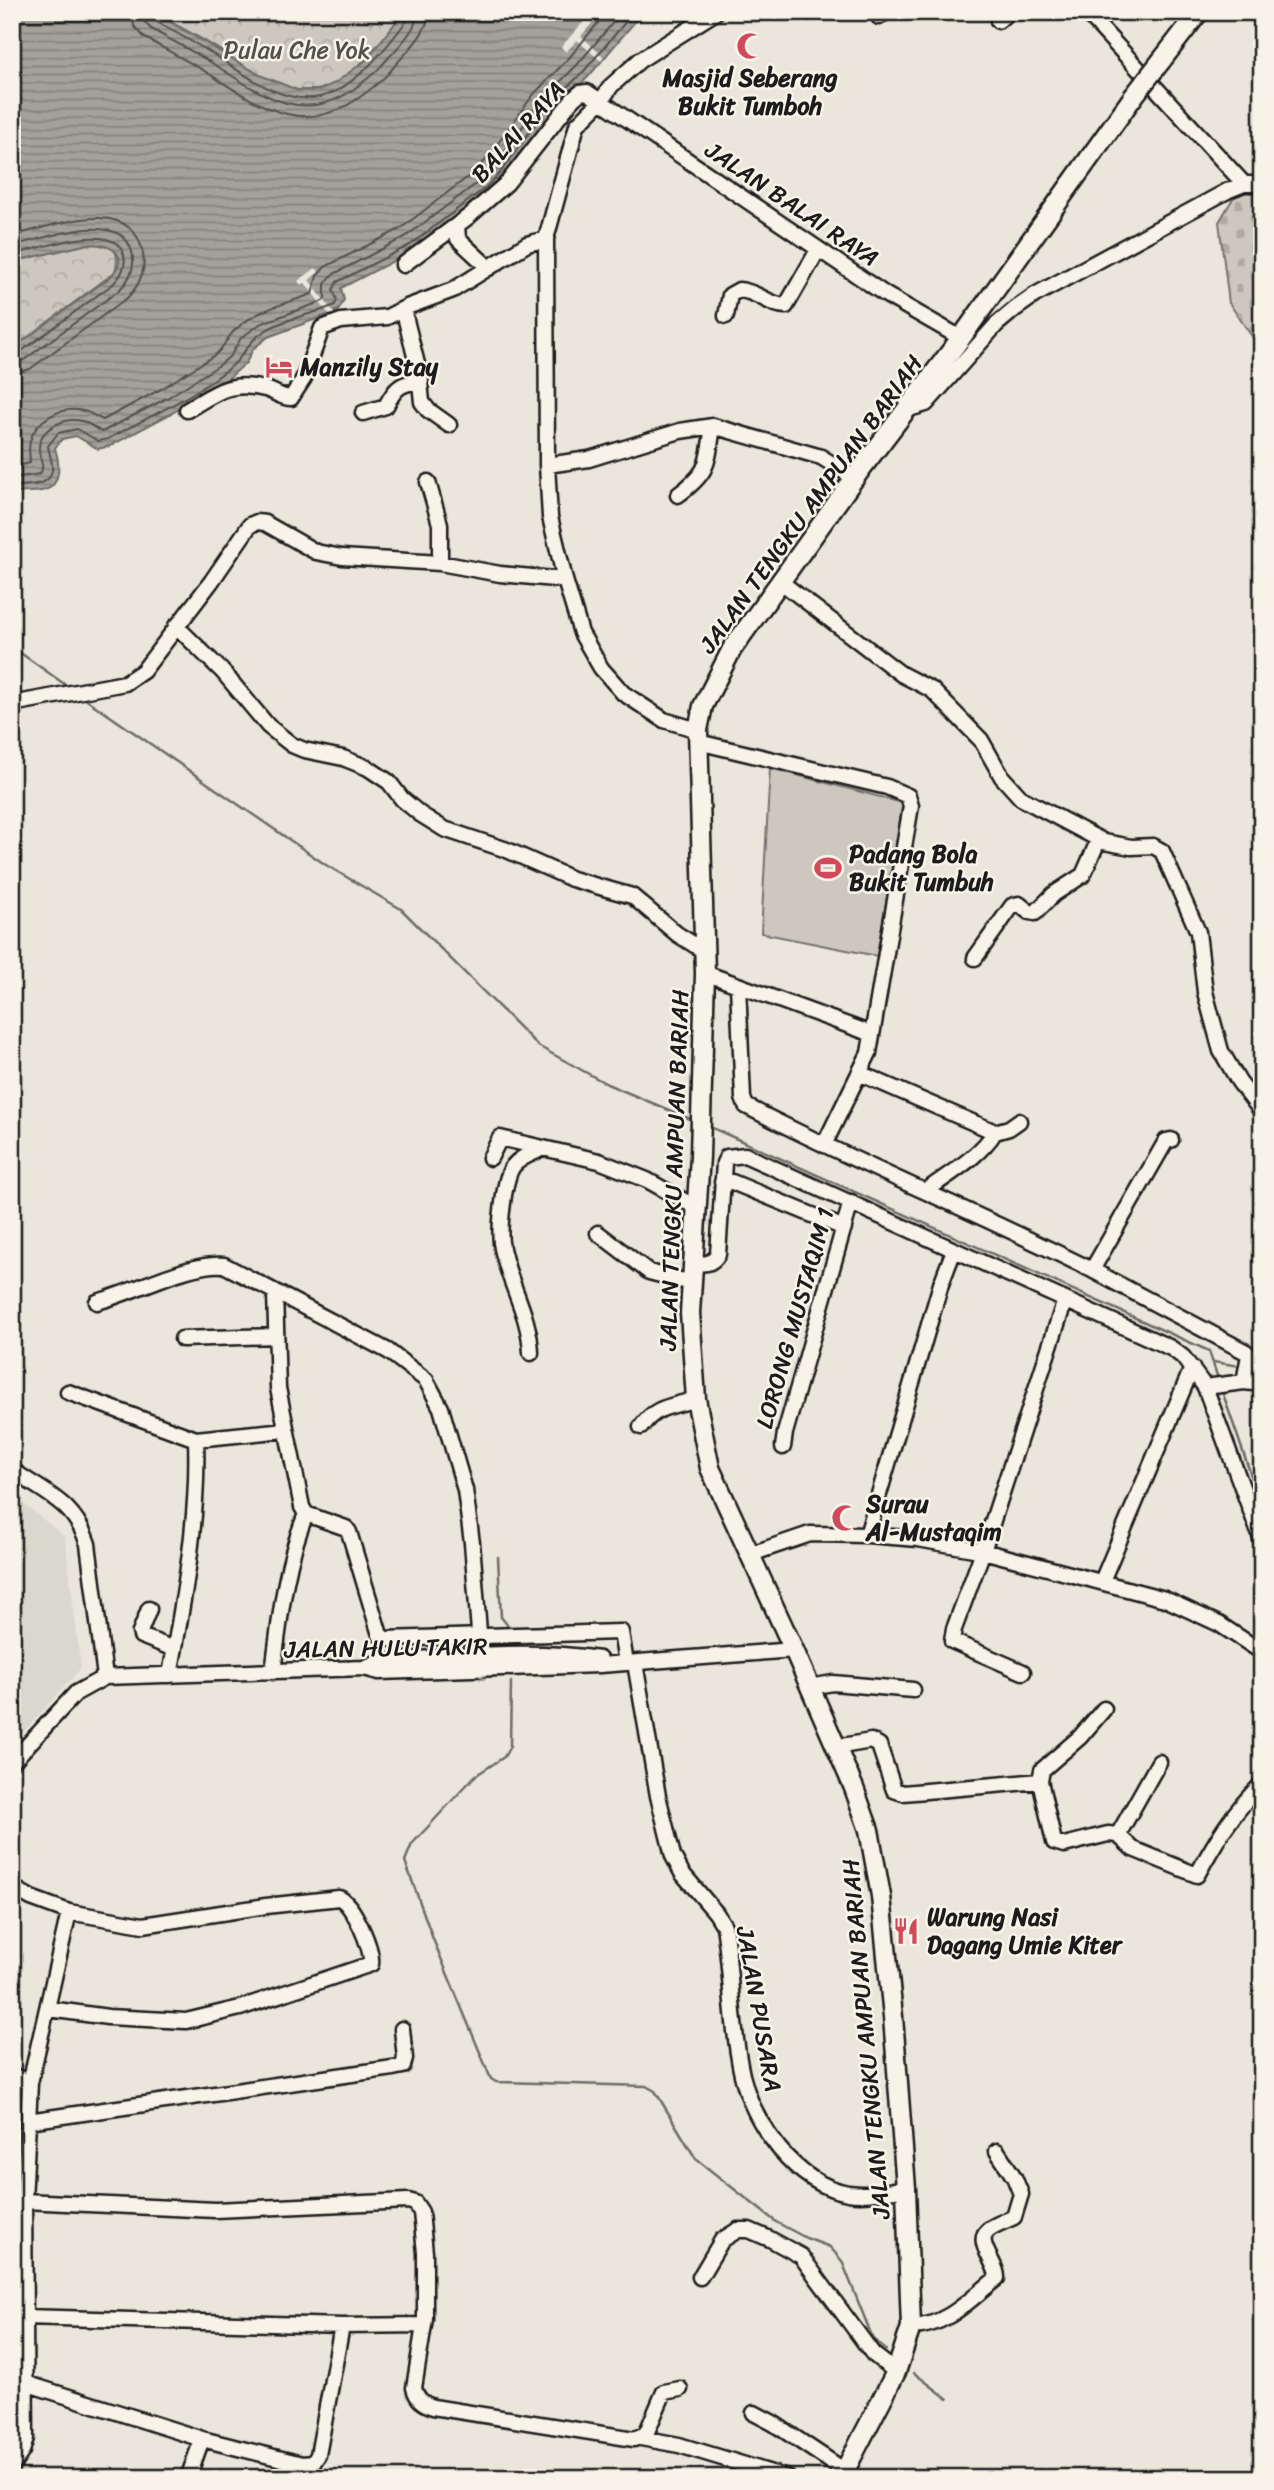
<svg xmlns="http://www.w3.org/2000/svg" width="1274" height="2490" viewBox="0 0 1274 2490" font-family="Sriracha,sans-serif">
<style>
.built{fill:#dad7ce}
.forest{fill:url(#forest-crowns);stroke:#74726e;stroke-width:2}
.cemetery{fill:url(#cemetery-stones);stroke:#74726e;stroke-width:2}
.pitch{fill:#ccc8c0;stroke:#74726e;stroke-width:2}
.water{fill:url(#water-rules);stroke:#6d6c68;stroke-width:2}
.pier{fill:#eae6dc}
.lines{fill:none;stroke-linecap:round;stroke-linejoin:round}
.shore{stroke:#52514e;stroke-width:2}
.stream{stroke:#6d6c68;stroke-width:2.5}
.minor-casing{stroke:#1c1c1c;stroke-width:19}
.major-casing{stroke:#1c1c1c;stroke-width:23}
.minor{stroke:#f7f3e8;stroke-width:14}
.major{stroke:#f7f3e8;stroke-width:18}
.major-bridge-casing{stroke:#1c1c1c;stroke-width:23;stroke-linecap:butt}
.major-bridge{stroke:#f7f3e8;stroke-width:18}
.labels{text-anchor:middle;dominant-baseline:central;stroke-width:5;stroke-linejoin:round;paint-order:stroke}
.park-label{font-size:24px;fill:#51504d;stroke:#f7f3e8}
.poi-label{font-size:24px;font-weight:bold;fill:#1c1c1c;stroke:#f7f3e8;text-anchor:start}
.street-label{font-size:24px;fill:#1c1c1c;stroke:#f7f3e8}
</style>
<defs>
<pattern id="forest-crowns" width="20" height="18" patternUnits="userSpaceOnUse" patternTransform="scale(1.75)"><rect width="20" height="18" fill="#ccc8c0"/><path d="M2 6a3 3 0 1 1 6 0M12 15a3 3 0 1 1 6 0" fill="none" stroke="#afaba4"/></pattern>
<pattern id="cemetery-stones" width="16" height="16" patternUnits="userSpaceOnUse" patternTransform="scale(1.75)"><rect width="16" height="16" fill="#ccc8c0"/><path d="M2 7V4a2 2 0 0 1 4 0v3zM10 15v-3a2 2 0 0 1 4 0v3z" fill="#afaba4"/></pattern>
<pattern id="water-rules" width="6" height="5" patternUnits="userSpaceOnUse" patternTransform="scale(1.75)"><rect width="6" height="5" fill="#a3a19a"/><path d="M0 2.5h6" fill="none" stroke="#84827d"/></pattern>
</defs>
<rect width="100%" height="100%" fill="#eae6dc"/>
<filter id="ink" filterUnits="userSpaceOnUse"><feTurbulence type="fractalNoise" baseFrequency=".0143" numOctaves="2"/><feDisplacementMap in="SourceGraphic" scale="14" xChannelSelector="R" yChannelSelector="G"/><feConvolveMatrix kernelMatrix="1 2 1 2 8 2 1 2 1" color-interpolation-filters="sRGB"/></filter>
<g filter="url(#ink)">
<!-- built -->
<path class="built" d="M12 1494 65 1537 81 1668 12 1745Z"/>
<!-- forest -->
<path class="forest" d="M153 12H404C384 37 351 85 317 90 279 96 241 62 210 44 192 33 172 23 153 12Z
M88 244C110 244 122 246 115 272L12 349V262Z"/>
<!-- cemetery -->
<path class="cemetery" d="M1249 188 1262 191V351L1229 303 1219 222 1235 195Z"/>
<!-- pitch -->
<path class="pitch" d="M770 768 903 803 877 956 761 933Z"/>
<!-- water -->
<path class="water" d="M12 12H153L260 75 297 90H319L335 83 366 60 404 12H643L589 76 554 110 500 184 413 251 341 288 344 300 338 311 268 337 253 349 246 363 230 377 174 412 110 446 98 449 76 436 62 439 55 448C60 464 62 488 41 491 30 493 22 491 12 495V349L109 278C132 255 112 244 88 244L12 262Z"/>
<!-- pier -->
<path class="pier" d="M588 17 593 22 581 36 604 57 601 61 577 40 566 52 561 47Z
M316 268 319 272 309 280 334 313 330 316 305 283 301 285 298 281Z"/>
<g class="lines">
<!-- shore -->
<path class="shore" d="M132 12 134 26 145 38C165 49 186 60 206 72 257 104 303 139 360 97 372 88 383 81 392 69 405 53 428 34 429 12
M143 12 144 21 151 29C171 40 192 51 212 63 258 92 301 127 354 89 364 81 374 75 382 65 394 51 417 31 418 12
M151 12 155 21C171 30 187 39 203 48 236 67 278 106 320 97 355 89 387 47 408 19L410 12
M12 236C50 227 133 192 143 254 146 272 139 286 127 298L30 369 12 374
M12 246C41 240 121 207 132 252 136 268 130 280 118 291L24 360 12 363
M12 255C36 250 115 219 124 255 127 267 121 276 113 284L19 353 12 354
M12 467 30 463C30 456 28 449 30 441 36 419 61 406 83 411 90 412 96 417 103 420L161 389 215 355C224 348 227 337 236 329 258 309 285 304 312 294L317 276 325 267 400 229 473 173 485 161 533 95 569 58 607 12
M12 478 40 474C46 465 38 458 39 447 40 428 65 417 82 421 89 423 95 429 102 432L167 398 221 364 231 355 241 338 260 324 323 301 325 298V284L332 275 405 237 480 181 493 168 541 101 577 65 622 12
M12 488C25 483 50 489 52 470 53 462 49 454 48 446L58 433 77 429 98 441 108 439C148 417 192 398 228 369 244 358 246 342 265 331 285 318 313 315 335 305L337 300 333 290 337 282 410 245 485 188 500 173 548 106 584 71 634 12"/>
<!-- stream -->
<path class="stream" d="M12 647 70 688
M81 696 326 865 401 909 538 1046 607 1084 695 1121
M708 1126 1209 1351 1219 1382
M1213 1362 1241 1366
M1251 1367 1262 1370
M1222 1391 1262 1507
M498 1557 501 1617 509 1627
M511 1682 510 1746 504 1757 475 1776 412 1844 405 1861 433 1939 491 2079 496 2082 646 2086 655 2091 696 2159 776 2222 806 2238 830 2247 842 2261 873 2339 886 2350
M914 2373 948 2399"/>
<defs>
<path id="minor" d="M1086 12 1244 184
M879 17 884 12
M998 21 1008 12
M457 225 458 239 489 268
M403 265 468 217 507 183 573 99 580 93 587 92 886 295 961 338
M407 307 405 316 419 372 422 402 428 410 449 425
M726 316 730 295 739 290C757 291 770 306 786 306L818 250
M909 409 926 404 996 325 1015 309 1035 295 1229 190 1244 184H1262
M187 410C216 393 229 380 265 389 274 391 281 398 291 398L304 378 322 328 341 321 387 317 407 307 453 290 527 244 546 239
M363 413 386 406C395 388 400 383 421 381
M547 465 589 459 680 431 713 426 821 457 855 478
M428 482 440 524V563
M678 495C710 471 707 464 713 426
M781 582 901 674 932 690 981 740 1002 777 1021 798 1104 842 1131 847 1153 846 1162 851 1198 932 1205 992 1221 1051 1239 1082 1262 1112
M176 626 223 672 268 726 292 745 304 750 343 758 368 768 389 782 402 799 420 814 444 829 507 850 572 879 632 896 677 934 704 951
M12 704 125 683 143 671 211 582 250 525 257 522 265 523 316 552 342 557 440 563 500 574 565 580
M698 730 664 720 623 693 601 668 581 633 565 580 550 517 547 465 546 239 577 125 601 101 611 86 640 60 716 12
M698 742 887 787 908 796 911 806 869 1053 824 1145
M975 958 1012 906 1019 904 1029 912 1035 913 1054 894 1083 875 1099 839
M705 973 872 1034
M738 985 743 1098 746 1106C860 1165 978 1213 1092 1270
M859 1073 995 1132 1009 1128 1019 1121
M1171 1140 1166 1141 1092 1270 1246 1352 1249 1355 1244 1382
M490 1158 500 1138 599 1161 647 1180 697 1208
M722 1182H732L844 1228
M926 1191C950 1173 979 1157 995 1132
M598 1233 649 1272 692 1283
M693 1263C704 1264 712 1265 718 1254L724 1163 727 1157 745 1155 1065 1300
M275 1294 278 1388 302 1507 306 1514 346 1528 349 1532 380 1635 385 1639 621 1632 626 1663
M97 1302C132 1293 192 1261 224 1265L388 1351 426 1380 441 1408 465 1490 472 1543 482 1670
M182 1339 275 1336
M531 1353C530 1314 507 1281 501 1243 499 1226 502 1212 504 1195 509 1167 511 1162 537 1151L538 1147
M1205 1387 1244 1382 1262 1384
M68 1392 196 1439 285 1430
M641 1427C656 1405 672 1407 696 1399
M783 1447 785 1433 851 1202
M12 1470C46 1494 74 1502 88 1544L105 1677
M867 1535 941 1284 954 1250
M751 1554 810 1534 867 1535 918 1539 979 1550 1165 1599 1219 1624 1262 1652
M1102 1581 1192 1368
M149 1609 140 1632 141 1636 174 1649
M635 1663 658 1796 673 1856 682 1873 716 1913 724 1926C732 1975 731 2027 742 2075 754 2124 794 2183 848 2193 867 2196 887 2191 906 2188
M364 1668 378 1662C451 1657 526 1648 599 1659
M273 1672C280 1618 285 1564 306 1514
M1023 1672 952 1641 954 1629 983 1551 1065 1300 1171 1348 1183 1357 1205 1387 1262 1541
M170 1675C184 1597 199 1519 196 1439
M810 1687 833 1683 913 1690
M1104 1709 1080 1737 1042 1770 1040 1781 1054 1842 1064 1845 1108 1834 1118 1835 1133 1849 1197 1875C1215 1842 1234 1810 1262 1784
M836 1747 871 1741 879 1745 894 1790 903 1793 1040 1781
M12 1762 76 1693 105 1677 364 1668 379 1672 600 1665 794 1650
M1118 1835 1159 1762
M12 1887 31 1898 69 1912 30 2083 24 2201 26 2438 22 2451 12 2466
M49 2009 108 2017 186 2021 240 2008 371 1964C373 1949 353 1903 339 1898L266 1906 143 1925 69 1912
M12 2075 30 2083
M28 2121 393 2068 403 2066 405 2058 402 2029
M24 2201 215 2210 408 2201 415 2203 421 2212 425 2253V2319L414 2388C417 2399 422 2403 433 2407L634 2439 646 2434 664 2392 680 2389
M700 2277 722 2240 738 2230H749L770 2239 801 2256 873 2354 896 2372
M24 2317 342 2326 424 2325
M911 2327C946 2327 970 2299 997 2278 998 2264 974 2242 988 2230 995 2224 1006 2221 1014 2217L1021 2194 1014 2177 997 2151
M25 2383 202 2439 188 2478
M754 2413 773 2423 845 2471
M641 2438 679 2445 788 2478
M202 2439 302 2464 313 2463 318 2455 342 2326"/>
<path id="major" d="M1161 61 1199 12
M841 2478 896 2372 911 2327 906 2188 893 2017 881 1896 869 1830 854 1788 794 1650 710 1468 696 1399 690 1313 700 1156 705 973 698 730 703 706 732 649 861 469 961 338 1133 97"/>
</defs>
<!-- minor casing -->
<use href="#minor" class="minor-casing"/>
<!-- major casing -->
<use href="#major" class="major-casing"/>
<!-- minor -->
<use href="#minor" class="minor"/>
<!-- major -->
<use href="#major" class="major"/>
<defs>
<path id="major-bridge" d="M1133 97 1161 61"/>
</defs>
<!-- major-bridge casing -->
<use href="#major-bridge" class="major-bridge-casing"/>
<!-- major-bridge -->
<use href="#major-bridge" class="major-bridge"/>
</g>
</g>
<!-- icons -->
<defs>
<symbol id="mosque-bare" viewBox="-9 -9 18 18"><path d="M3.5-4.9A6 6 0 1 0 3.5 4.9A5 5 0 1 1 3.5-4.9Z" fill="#d1495b" stroke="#f7f3e8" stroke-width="2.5" paint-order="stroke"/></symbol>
<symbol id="hotel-bare" viewBox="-9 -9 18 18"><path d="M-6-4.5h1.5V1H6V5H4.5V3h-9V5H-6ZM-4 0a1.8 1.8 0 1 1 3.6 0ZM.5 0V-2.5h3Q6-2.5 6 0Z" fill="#d1495b" stroke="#f7f3e8" stroke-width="2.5" paint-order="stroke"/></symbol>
<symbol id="stadium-bare" viewBox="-9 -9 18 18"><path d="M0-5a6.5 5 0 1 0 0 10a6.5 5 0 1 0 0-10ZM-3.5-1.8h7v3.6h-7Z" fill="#d1495b" stroke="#f7f3e8" stroke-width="2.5" paint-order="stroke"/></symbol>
<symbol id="restaurant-bare" viewBox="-9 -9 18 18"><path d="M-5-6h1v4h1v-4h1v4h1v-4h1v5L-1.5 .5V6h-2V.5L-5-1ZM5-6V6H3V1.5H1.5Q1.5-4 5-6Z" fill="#d1495b" stroke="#f7f3e8" stroke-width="2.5" paint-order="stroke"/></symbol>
</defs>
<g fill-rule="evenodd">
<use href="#mosque-bare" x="731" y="27" width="38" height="38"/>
<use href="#hotel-bare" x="260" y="348" width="38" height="38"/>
<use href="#stadium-bare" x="809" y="849" width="38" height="38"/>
<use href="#mosque-bare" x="826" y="1499" width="38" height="38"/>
<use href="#restaurant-bare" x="887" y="1912" width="38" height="38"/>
</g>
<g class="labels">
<!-- park labels -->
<g class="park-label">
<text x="297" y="50">Pulau Che Yok</text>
</g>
<!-- poi labels -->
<g class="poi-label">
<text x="750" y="78" text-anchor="middle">Masjid Seberang<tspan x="750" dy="28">Bukit Tumboh</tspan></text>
<text x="300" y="367">Manzily Stay</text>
<text x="849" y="854">Padang Bola<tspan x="849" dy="28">Bukit Tumbuh</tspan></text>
<text x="866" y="1504">Surau<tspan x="866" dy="28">Al-Mustaqim</tspan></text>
<text x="927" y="1917">Warung Nasi<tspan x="927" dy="28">Dagang Umie Kiter</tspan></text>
</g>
<!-- street labels -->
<g class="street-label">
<text transform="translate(518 132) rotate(-48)">BALAI RAYA</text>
<text transform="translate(792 204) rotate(34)">JALAN BALAI RAYA</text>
<text transform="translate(811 504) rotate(-54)">JALAN TENGKU AMPUAN BARIAH</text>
<text transform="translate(674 1170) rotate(-88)">JALAN TENGKU AMPUAN BARIAH</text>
<text transform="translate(795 1318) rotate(-74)">LORONG MUSTAQIM 1</text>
<text transform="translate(386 1648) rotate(-1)">JALAN HULU TAKIR</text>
<text transform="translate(759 2009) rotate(80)">JALAN PUSARA</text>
<text transform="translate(866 2039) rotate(-95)">JALAN TENGKU AMPUAN BARIAH</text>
</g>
</g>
<!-- margin -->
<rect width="1274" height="2490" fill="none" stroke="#f7f3e8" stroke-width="42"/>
<rect x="21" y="21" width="1232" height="2448" fill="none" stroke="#1c1c1c" stroke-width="2.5" filter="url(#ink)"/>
</svg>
